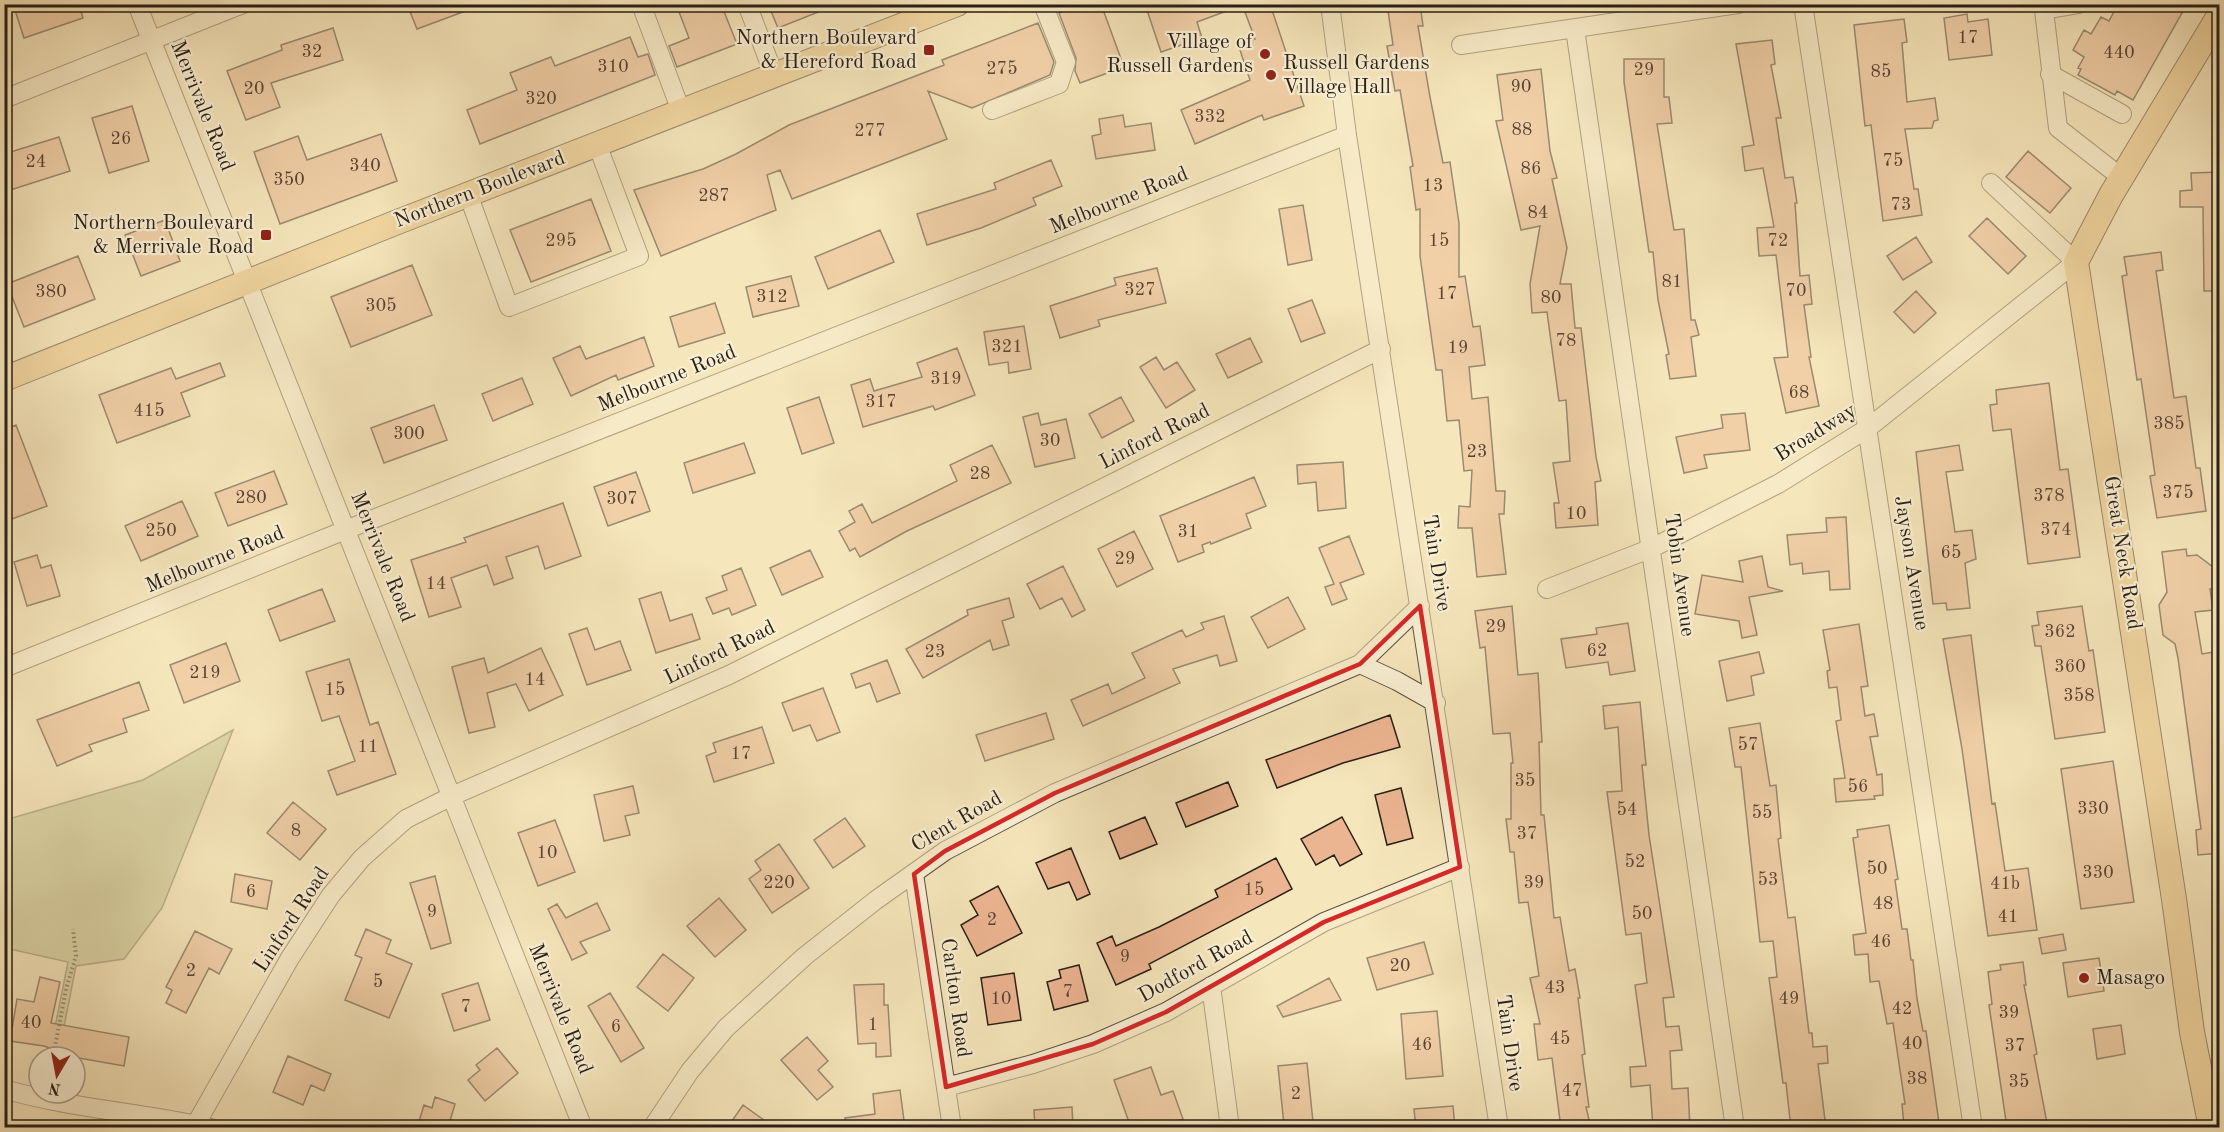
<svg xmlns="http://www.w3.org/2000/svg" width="2224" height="1132" viewBox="0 0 2224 1132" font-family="'Old Standard TT',serif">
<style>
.green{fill:#bfc48e;stroke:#747252;stroke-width:1.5}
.building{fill:#ecb591;stroke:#281f15;stroke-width:1.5}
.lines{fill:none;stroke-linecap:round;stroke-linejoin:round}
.minor-casing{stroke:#5c513e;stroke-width:20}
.major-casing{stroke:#281f15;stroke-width:26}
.path{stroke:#281f15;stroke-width:4;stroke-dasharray:1.5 3;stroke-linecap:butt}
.minor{stroke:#f9efd3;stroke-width:18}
.major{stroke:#ebc37e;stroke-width:24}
.marked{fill:none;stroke:#d62828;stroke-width:4.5;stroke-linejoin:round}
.poi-dot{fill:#8f2418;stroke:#f9efd3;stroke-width:2}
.labels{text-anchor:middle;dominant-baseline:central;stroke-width:4.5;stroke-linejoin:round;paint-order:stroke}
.number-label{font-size:18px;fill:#594434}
.poi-label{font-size:21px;fill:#281f15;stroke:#f9efd3;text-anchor:end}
.street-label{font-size:21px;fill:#281f15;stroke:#f9efd3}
</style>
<rect width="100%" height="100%" fill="#f6e6bb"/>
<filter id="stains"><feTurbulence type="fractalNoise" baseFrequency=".00333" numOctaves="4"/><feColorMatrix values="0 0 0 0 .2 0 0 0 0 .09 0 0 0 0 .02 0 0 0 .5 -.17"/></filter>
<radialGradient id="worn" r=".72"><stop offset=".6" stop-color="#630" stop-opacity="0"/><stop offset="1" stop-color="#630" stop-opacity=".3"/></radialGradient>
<!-- green -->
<path class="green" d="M233 730 162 908 124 959 76 966 58 1057H49L68 962 5 948V820L143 780Z"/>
<!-- building -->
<path class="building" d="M13 4H79L83 18 24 38Z
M407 4H478L479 6 417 29Z
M676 4H721L737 44 677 67 669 46 689 38Z
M768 4H836V5L778 28Z
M1083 4H1101L1124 67 1080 83 1075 71 1076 58 1059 13Z
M1145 4H1239L1240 6 1197 22 1202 38 1161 52Z
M1242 4H1270L1304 106 1264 120 1262 115 1195 144 1181 110 1250 80 1238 44 1255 39Z
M1387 4H1420L1423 26H1418L1430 97 1443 163 1450 162 1459 223V277L1465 276 1473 327 1480 326 1485 365 1469 367 1472 399 1488 397 1496 491H1505L1504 514H1499L1506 574 1477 577 1472 528H1458L1459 506 1470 507 1472 470 1464 471 1459 420 1447 421 1442 370H1436L1420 256V209L1416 210 1410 167 1413 166 1400 90 1395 91 1387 46 1393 45Z
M2118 4H2187L2133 100 2117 91 2115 95 2078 75 2081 69 2078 68 2084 57 2073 50 2084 30 2091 34 2101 17 2109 21Z
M1967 14 1968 22 1988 19 1992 55 1949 60 1944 18Z
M1904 19 1907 42 1902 43 1907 102 1935 98 1938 120 1934 121 1932 128 1905 129 1914 189H1918L1922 215 1883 221 1871 125 1865 126 1854 25Z
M1038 23 1054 62 1050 75 972 108 928 91 947 139 792 199 780 170 767 175 776 210 661 256 634 190 703 169 736 154 789 125 944 65 942 60Z
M333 28 343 60 271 83 280 107 246 120 227 71 282 50 281 45Z
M630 37 638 57 648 54 655 75 480 144 467 110 517 90 510 73 551 57 555 66Z
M1772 40 1775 64 1771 65 1781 118H1776L1785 178 1793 177 1797 203H1795L1800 276 1809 275 1812 304 1804 305 1811 357H1809L1819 406 1786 413 1774 358 1788 357 1776 255 1759 256 1757 228 1774 227 1763 168 1745 171 1742 147 1754 145 1736 44Z
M1624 59H1664V97H1669L1672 123 1657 124 1674 230 1684 229 1691 320H1695L1699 335 1691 337 1696 376 1670 379 1666 355 1669 354 1658 300 1653 252H1649L1624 82Z
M1541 69 1550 151 1557 178 1552 179 1567 248 1560 284H1571L1575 328H1581L1596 457 1601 481 1595 482 1598 525 1556 528 1554 503H1559L1553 463 1570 461 1566 400 1559 401 1547 312 1532 313 1530 284 1540 226 1521 230 1496 121 1503 120 1497 75Z
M132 106 149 161 109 173 92 118Z
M1123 115 1125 127 1151 123 1155 150 1096 159 1092 136 1101 134 1099 119Z
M381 134 397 181 280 224 254 152 298 136 307 160Z
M59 137 70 171 4 192V154Z
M2028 151 2071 188 2050 213 2006 177Z
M1051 160 1062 186 1033 198 1036 205 981 228 927 245 917 214 996 189 994 183Z
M2220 172V291H2204L2203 207H2180V191L2192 190 2191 173Z
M591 199 611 251 531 282 510 230Z
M1303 205 1312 260 1288 265 1279 209Z
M1987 218 2026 256 2008 274 1969 236Z
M165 220 180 261 141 276 125 235Z
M880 230 894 262 828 289 815 257Z
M1916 237 1932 262 1903 280 1887 256Z
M2161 252 2163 270 2156 271 2174 398 2186 396 2196 468H2200L2206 511 2157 518 2150 476 2155 475 2141 379 2137 380 2122 276 2127 275 2124 257Z
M78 256 95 299 24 327 7 284Z
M412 265 432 315 351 347 331 297Z
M1157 268 1166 303 1098 320 1100 326 1060 338 1050 306 1116 285 1114 278Z
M791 276 799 306 753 317 746 287Z
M1916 291 1936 313 1914 333 1894 312Z
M1312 300 1325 333 1301 342 1288 309Z
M715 303 725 333 679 347 670 317Z
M1024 326 1031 369 1009 373 1008 362 989 365 984 332Z
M644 337 654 366 618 380 616 375 571 396 553 358 580 346 586 359Z
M1250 338 1262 362 1228 378 1216 354Z
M957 348 975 395 935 410 933 406 863 427 851 385 870 379 874 391 922 377 917 363Z
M1156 357 1164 370 1177 362 1195 390 1166 408 1140 367Z
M220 363 225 376 181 393 190 416 117 443 99 395 171 368 176 379Z
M522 378 533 404 493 421 482 394Z
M2049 383 2060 470 2068 469 2080 557 2028 564 2011 429 1993 431 1990 405 1997 404 1996 390Z
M819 397 834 443 802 454 787 408Z
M1121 397 1134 421 1102 438 1089 414Z
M434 405 447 440 384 463 371 428Z
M1038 413 1041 425 1066 419 1075 458 1035 467 1023 417Z
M1745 413 1750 450 1704 455 1707 468 1684 473 1676 437 1723 428 1721 415Z
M16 425 47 506 4 522V430Z
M744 443 755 473 693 493 684 463Z
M992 445 1011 483 907 531 860 557 855 548 850 551 839 531 855 522 849 511 862 504 872 523 957 481 950 465Z
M1959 445 1963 470 1946 472 1955 532 1972 530 1976 559 1965 563 1970 608 1947 610 1946 603 1933 604 1916 452Z
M1343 462 1346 508 1318 511 1316 482 1298 484 1297 465Z
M274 471 287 504 228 526 215 493Z
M636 472 650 511 608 526 594 487Z
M1254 477 1266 506 1246 514 1251 528 1211 544 1210 542 1202 545 1204 552 1178 562 1160 516Z
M182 501 198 536 141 561 125 526Z
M563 503 581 556 545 569 538 546 506 557 513 578 494 585 487 565 451 578 461 607 429 617 411 560 466 542 464 538Z
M1846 517 1850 589 1830 590 1829 571 1803 574 1802 563 1790 565 1787 535 1827 532 1826 518Z
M1134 531 1153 569 1117 587 1098 549Z
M1349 536 1364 574 1340 583 1347 599 1332 605 1325 587 1334 584 1319 548Z
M2186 549 2187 556 2197 555 2213 567 2216 589H2210L2213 610 2195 612 2202 654 2220 651V853L2198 855 2196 830 2201 829 2178 658 2175 644 2163 635 2159 605 2167 592 2162 552Z
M810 550 823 577 782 595 770 568Z
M37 555 41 568 51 565 60 596 27 606 14 562Z
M1762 556 1768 587 1783 591 1749 597 1757 635 1742 638 1739 621 1695 614 1702 575 1743 582 1739 561Z
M1063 566 1085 610 1072 617 1062 598 1040 609 1027 584Z
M741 568 756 605 732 615 729 608 713 614 706 598 727 590 722 576Z
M322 589 335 621 280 641 268 610Z
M661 592 670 621 692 614 700 639 656 653 639 599Z
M1288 597 1305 629 1268 648 1251 617Z
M1009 598 1014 617 1002 621 1009 645 993 650 990 640 923 678 906 649 968 615 967 610Z
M1512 606 1518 675 1538 673 1542 742H1539L1541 815H1544L1554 918 1560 917 1569 971 1575 969 1580 998H1578L1585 1054 1582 1055 1589 1107H1586L1591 1128H1561L1552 1058 1538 1060 1534 1024H1540L1530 978 1539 976 1528 902 1519 903 1514 852H1510L1506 819H1511V763H1513L1510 733 1493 734 1485 647 1480 648 1475 611Z
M2082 606 2089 651 2093 650 2105 732 2055 739 2041 646H2035L2032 626 2039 625 2037 612Z
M1224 616 1237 661 1220 666 1217 655 1173 669 1180 683 1083 726 1071 700 1108 684 1112 694 1145 678 1132 653 1182 630 1186 637 1204 629 1201 623Z
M1628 623 1635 671 1610 675 1608 662 1566 668 1561 639 1597 634 1596 628Z
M1859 624 1868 686 1861 687 1865 716 1874 714 1878 736 1870 737 1877 775 1882 774 1883 795 1874 796 1875 799 1836 802 1834 779 1845 778 1836 721 1841 720 1837 687 1829 688 1827 671 1830 670 1823 630Z
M587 628 595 650 620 641 631 670 587 685 569 634Z
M1971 635 1992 804 1995 803 2005 871 2028 868 2037 930 1988 936 1962 749 1943 639Z
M226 643 240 681 184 703 170 665Z
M541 648 563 695 529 711 516 684 487 693 495 727 469 733 452 667 484 658 488 673Z
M1759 652 1764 673 1751 676 1754 695 1727 701 1719 661Z
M349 659 370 725 378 722 396 774 337 795 328 771 355 761 339 716 322 721 306 672Z
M887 660 900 693 877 702 870 683 856 688 851 674Z
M139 682 149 710 123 719 127 732 89 745 92 751 57 766 37 720Z
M823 688 840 732 817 741 810 725 793 731 782 703Z
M1640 702 1646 765H1642L1649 835 1674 997 1663 998 1666 1027 1679 1026 1682 1050 1670 1051 1672 1089 1688 1088 1690 1128H1653L1650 1085 1631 1087 1630 1067 1646 1066 1635 985 1647 983 1641 933 1626 935 1607 792 1622 791 1618 727 1605 729 1603 706Z
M1046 713 1054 739 985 761 976 735Z
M1390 715 1400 747 1343 763 1277 788 1266 760Z
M1760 723 1770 786 1776 785 1781 838 1778 839 1788 918 1795 917 1809 1033H1812L1813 1047 1827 1046 1828 1063 1818 1064 1826 1128H1791L1786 1083H1783L1769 978 1777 977 1773 941 1760 942 1741 767H1735L1729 728Z
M762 727 774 763 714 782 706 756 716 752 713 743Z
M2113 761 2134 902 2081 909 2061 769Z
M1228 782 1238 806 1186 827 1176 803Z
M633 786 639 813 625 816 630 835 604 841 594 795Z
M1401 788 1413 838 1387 845 1375 795Z
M293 802 326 829 300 860 267 833Z
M1145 817 1157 844 1120 859 1109 832Z
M1342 817 1362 854 1340 866 1334 855 1316 865 1301 839Z
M845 818 865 846 833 868 814 840Z
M555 820 575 872 538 886 518 833Z
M1889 825 1898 879 1895 880 1902 929H1907L1911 960H1913L1917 999 1923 1031H1926L1939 1123 1904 1126 1902 1104H1905L1893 1023 1887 1024 1879 981 1870 982 1868 954 1855 955 1853 935 1866 933 1853 838 1858 837 1857 830Z
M779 844 809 888 772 913 749 879 761 870 755 861Z
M1071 848 1090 894 1077 900 1069 882 1048 889 1036 863Z
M1276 858 1292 889 1149 964 1151 969 1116 985 1097 943 1112 936 1116 946 1159 927 1218 897 1215 890Z
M235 874 272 881 267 909 231 902Z
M435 876 451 943 431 949 410 883Z
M998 886 1022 933 977 956 961 925 978 915 970 901Z
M719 898 746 930 715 957 687 926Z
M597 903 610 930 580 942 587 953 572 960 548 909 557 904 566 918Z
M366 929 391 940 386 953 412 964 389 1018 345 1000 362 958 355 955Z
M195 931 232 949 219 974 209 968 186 1013 166 1003 172 990 166 987Z
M2063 934 2066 950 2042 954 2039 938Z
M1424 942 1433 974 1377 990 1367 958Z
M663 954 694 978 668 1011 637 987Z
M2099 958 2104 991 2068 997 2063 963Z
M2023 962 2026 985H2024L2037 1054 2034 1055 2047 1123 2007 1128 1989 1005 1992 1004 1988 972 2001 970 2000 965Z
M1079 965 1088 1001 1054 1010 1047 982 1061 978 1059 970Z
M1014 973 1021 1020 988 1025 981 978Z
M40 977 60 982 51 1023 129 1037 124 1066 73 1057 44 1046 10 1041 17 999 34 1002Z
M1329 978 1341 1000 1283 1017 1277 1006Z
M478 983 490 1020 454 1031 442 994Z
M884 984V1005H888L891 1056 876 1057V1043L858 1044 854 985Z
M610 993 644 1048 621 1062 588 1006Z
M1437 1011 1443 1076 1406 1079 1401 1014Z
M2121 1025 2125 1054 2097 1059 2093 1029Z
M807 1037 828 1061 818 1070 833 1087 817 1100 781 1060Z
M497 1048 518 1073 485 1101 468 1080 480 1070 476 1065Z
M288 1056 331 1074 324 1091 311 1085 303 1105 273 1092Z
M1307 1063 1313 1122 1284 1125 1278 1066Z
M1151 1067 1161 1095 1173 1091 1183 1119 1158 1128H1144L1142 1121 1130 1125 1114 1080Z
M900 1090 905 1128H845V1118L875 1114 873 1094Z
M435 1097 455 1104 448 1128H417L424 1105 432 1108Z
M743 1105 775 1128H727Z
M1453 1106 1455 1128H1416L1414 1109Z
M1072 1107 1073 1128H1035L1034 1110Z"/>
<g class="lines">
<defs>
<path id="minor" d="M137 4 583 1128
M641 4 681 111
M747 4 774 75
M1330 4 1347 135 1499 1128
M1803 4 1973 1128
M2079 4 2044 10 2058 128 2122 178
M1575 29 1735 1128
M1461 45 1738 4
M2050 74 2122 114
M4 99 243 4
M992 110 1059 84 1066 62 1043 4
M468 194 509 307 639 256 597 144
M1547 589 1652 548 1778 484 1868 428 2076 262 1991 183
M1360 664 1397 681 1436 703
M4 668 348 529 1347 135
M914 874 952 1128
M1211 986 1230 1128
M946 1087 1033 1064 1093 1044 1166 1012 1324 922 1460 867
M4 1089C72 1109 142 1112 211 1128
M196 1124 290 958 331 895 362 858 406 819 452 796 729 675 1381 349
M652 1128 690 1071 726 1028 805 956 876 900 945 851 1055 793 1360 664 1420 606"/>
<path id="major" d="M4 379 400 221 957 4
M2211 1128 2192 1032 2174 899 2076 262 2111 195 2220 14"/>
</defs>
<!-- minor casing -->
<use href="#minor" class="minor-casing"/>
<!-- major casing -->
<use href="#major" class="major-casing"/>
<!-- path -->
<path class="path" d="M53 1057 66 989 76 956 73 929"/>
<!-- minor -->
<use href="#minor" class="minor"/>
<!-- major -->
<use href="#major" class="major"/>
</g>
<!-- marked area -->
<path d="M0 0H2224V1132H0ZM1420 606 1460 867 1324 922 1166 1012 1093 1044 946 1087 914 874 945 851 1055 793 1360 664Z" fill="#f6e6bb" fill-opacity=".55" fill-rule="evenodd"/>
<path class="marked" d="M1420 606 1460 867 1324 922 1166 1012 1093 1044 946 1087 914 874 945 851 1055 793 1360 664Z"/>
<!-- markers -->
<g class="poi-dot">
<rect x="923" y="44" width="12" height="12" rx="3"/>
<circle cx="1265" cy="54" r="6"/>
<circle cx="1271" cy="75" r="6"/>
<rect x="260" y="229" width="12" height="12" rx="3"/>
<circle cx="2084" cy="978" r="6"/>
</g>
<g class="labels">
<!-- number labels -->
<g class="number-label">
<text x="1968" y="38">17</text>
<text x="312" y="52">32</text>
<text x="2119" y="53">440</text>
<text x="613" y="67">310</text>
<text x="1002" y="69">275</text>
<text x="1644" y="70">29</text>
<text x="1881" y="72">85</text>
<text x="1521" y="87">90</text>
<text x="254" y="89">20</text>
<text x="541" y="99">320</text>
<text x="1210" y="117">332</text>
<text x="1522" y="130">88</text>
<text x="870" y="131">277</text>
<text x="121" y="139">26</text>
<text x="1893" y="161">75</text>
<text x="36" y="162">24</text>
<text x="365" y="166">340</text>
<text x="1531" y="169">86</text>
<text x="289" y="180">350</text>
<text x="1433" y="186">13</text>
<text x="714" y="196">287</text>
<text x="1901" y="205">73</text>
<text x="1538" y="213">84</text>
<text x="561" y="241">295</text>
<text x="1439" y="241">15</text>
<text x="1778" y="241">72</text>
<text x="1672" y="282">81</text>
<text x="1140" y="290">327</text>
<text x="1796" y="291">70</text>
<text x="51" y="292">380</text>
<text x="1447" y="294">17</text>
<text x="772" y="297">312</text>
<text x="1551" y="298">80</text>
<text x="381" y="306">305</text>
<text x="1566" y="341">78</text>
<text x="1007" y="347">321</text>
<text x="1458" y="348">19</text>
<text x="946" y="379">319</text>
<text x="1799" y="393">68</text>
<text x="881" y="402">317</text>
<text x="149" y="411">415</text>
<text x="2169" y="424">385</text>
<text x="409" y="434">300</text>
<text x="1050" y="441">30</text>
<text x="1477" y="452">23</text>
<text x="980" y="474">28</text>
<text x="2178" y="493">375</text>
<text x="2049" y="496">378</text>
<text x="251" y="498">280</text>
<text x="622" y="499">307</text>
<text x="1576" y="514">10</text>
<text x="2056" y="530">374</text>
<text x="161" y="531">250</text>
<text x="1188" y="532">31</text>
<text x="1951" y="553">65</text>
<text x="1125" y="559">29</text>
<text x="436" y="584">14</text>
<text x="1496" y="627">29</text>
<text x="2060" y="632">362</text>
<text x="1597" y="651">62</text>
<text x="935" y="652">23</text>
<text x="2070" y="667">360</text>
<text x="205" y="673">219</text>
<text x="535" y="680">14</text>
<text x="335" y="690">15</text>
<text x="2079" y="696">358</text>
<text x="1748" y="745">57</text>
<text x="368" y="747">11</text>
<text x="741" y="754">17</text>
<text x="1525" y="781">35</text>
<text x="1858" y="787">56</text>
<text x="2093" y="809">330</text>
<text x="1627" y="810">54</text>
<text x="1762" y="813">55</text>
<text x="296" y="831">8</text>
<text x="1527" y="834">37</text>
<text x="547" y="853">10</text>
<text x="1635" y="862">52</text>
<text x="1877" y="869">50</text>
<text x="2098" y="873">330</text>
<text x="1768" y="880">53</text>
<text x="779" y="883">220</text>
<text x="1534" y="883">39</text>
<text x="2005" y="884">41b</text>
<text x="1254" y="890">15</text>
<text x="251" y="892">6</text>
<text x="1883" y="904">48</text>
<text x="432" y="912">9</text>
<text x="1642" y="914">50</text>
<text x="2008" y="917">41</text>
<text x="992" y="920">2</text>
<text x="1881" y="942">46</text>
<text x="1125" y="957">9</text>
<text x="1400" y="966">20</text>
<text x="191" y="971">2</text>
<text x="378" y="982">5</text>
<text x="1555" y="988">43</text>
<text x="1068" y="992">7</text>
<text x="1001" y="999">10</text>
<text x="1789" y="999">49</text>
<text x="466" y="1007">7</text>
<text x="1902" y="1009">42</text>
<text x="2009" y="1013">39</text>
<text x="31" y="1023">40</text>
<text x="873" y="1025">1</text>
<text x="616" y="1027">6</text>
<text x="1560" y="1039">45</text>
<text x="1912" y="1044">40</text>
<text x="1422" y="1045">46</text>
<text x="2015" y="1046">37</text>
<text x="1917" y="1079">38</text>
<text x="2019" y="1082">35</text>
<text x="1572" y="1091">47</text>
<text x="1296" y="1094">2</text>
</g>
<!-- poi labels -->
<g class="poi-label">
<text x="917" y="38">Northern Boulevard<tspan x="917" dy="24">&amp; Hereford Road</tspan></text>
<text x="1253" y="42">Village of<tspan x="1253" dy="24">Russell Gardens</tspan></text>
<text x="1283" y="63" text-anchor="start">Russell Gardens<tspan x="1283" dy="24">Village Hall</tspan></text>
<text x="254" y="223">Northern Boulevard<tspan x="254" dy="24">&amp; Merrivale Road</tspan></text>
<text x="2096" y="978" text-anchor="start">Masago</text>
</g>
<!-- street labels -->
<g class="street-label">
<text transform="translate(202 106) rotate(68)">Merrivale Road</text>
<text transform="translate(480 190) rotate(-21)">Northern Boulevard</text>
<text transform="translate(1119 201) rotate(-22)">Melbourne Road</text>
<text transform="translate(667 379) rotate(-22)">Melbourne Road</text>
<text transform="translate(1816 433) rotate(-32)">Broadway</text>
<text transform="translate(1155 437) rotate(-27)">Linford Road</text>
<text transform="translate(2122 553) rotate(81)">Great Neck Road</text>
<text transform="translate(382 557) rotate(68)">Merrivale Road</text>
<text transform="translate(215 560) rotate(-22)">Melbourne Road</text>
<text transform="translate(1436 563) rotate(81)">Tain Drive</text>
<text transform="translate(1911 563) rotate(81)">Jayson Avenue</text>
<text transform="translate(1679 575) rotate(82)">Tobin Avenue</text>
<text transform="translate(720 653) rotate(-26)">Linford Road</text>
<text transform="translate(957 822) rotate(-30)">Clent Road</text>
<text transform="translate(292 920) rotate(-57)">Linford Road</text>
<text transform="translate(1196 967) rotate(-29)">Dodford Road</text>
<text transform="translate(955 998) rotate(82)">Carlton Road</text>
<text transform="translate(560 1009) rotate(68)">Merrivale Road</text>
<text transform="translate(1509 1043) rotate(82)">Tain Drive</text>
</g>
</g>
<!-- margin -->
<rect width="2224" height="1132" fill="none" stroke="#f6e6bb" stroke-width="24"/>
<rect x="6" y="6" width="2212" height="1120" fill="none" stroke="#281f15" stroke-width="3"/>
<rect x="12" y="12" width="2200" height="1108" fill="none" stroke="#281f15" stroke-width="1.5"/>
<!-- north arrow -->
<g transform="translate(57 1075) rotate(190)"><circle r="28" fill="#f9efd3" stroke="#a59c87" stroke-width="1.5"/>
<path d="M0-4.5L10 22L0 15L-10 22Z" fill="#8f2418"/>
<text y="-9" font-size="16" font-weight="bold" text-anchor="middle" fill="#281f15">N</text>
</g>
<rect width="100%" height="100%" filter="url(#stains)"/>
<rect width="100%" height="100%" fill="url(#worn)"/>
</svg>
